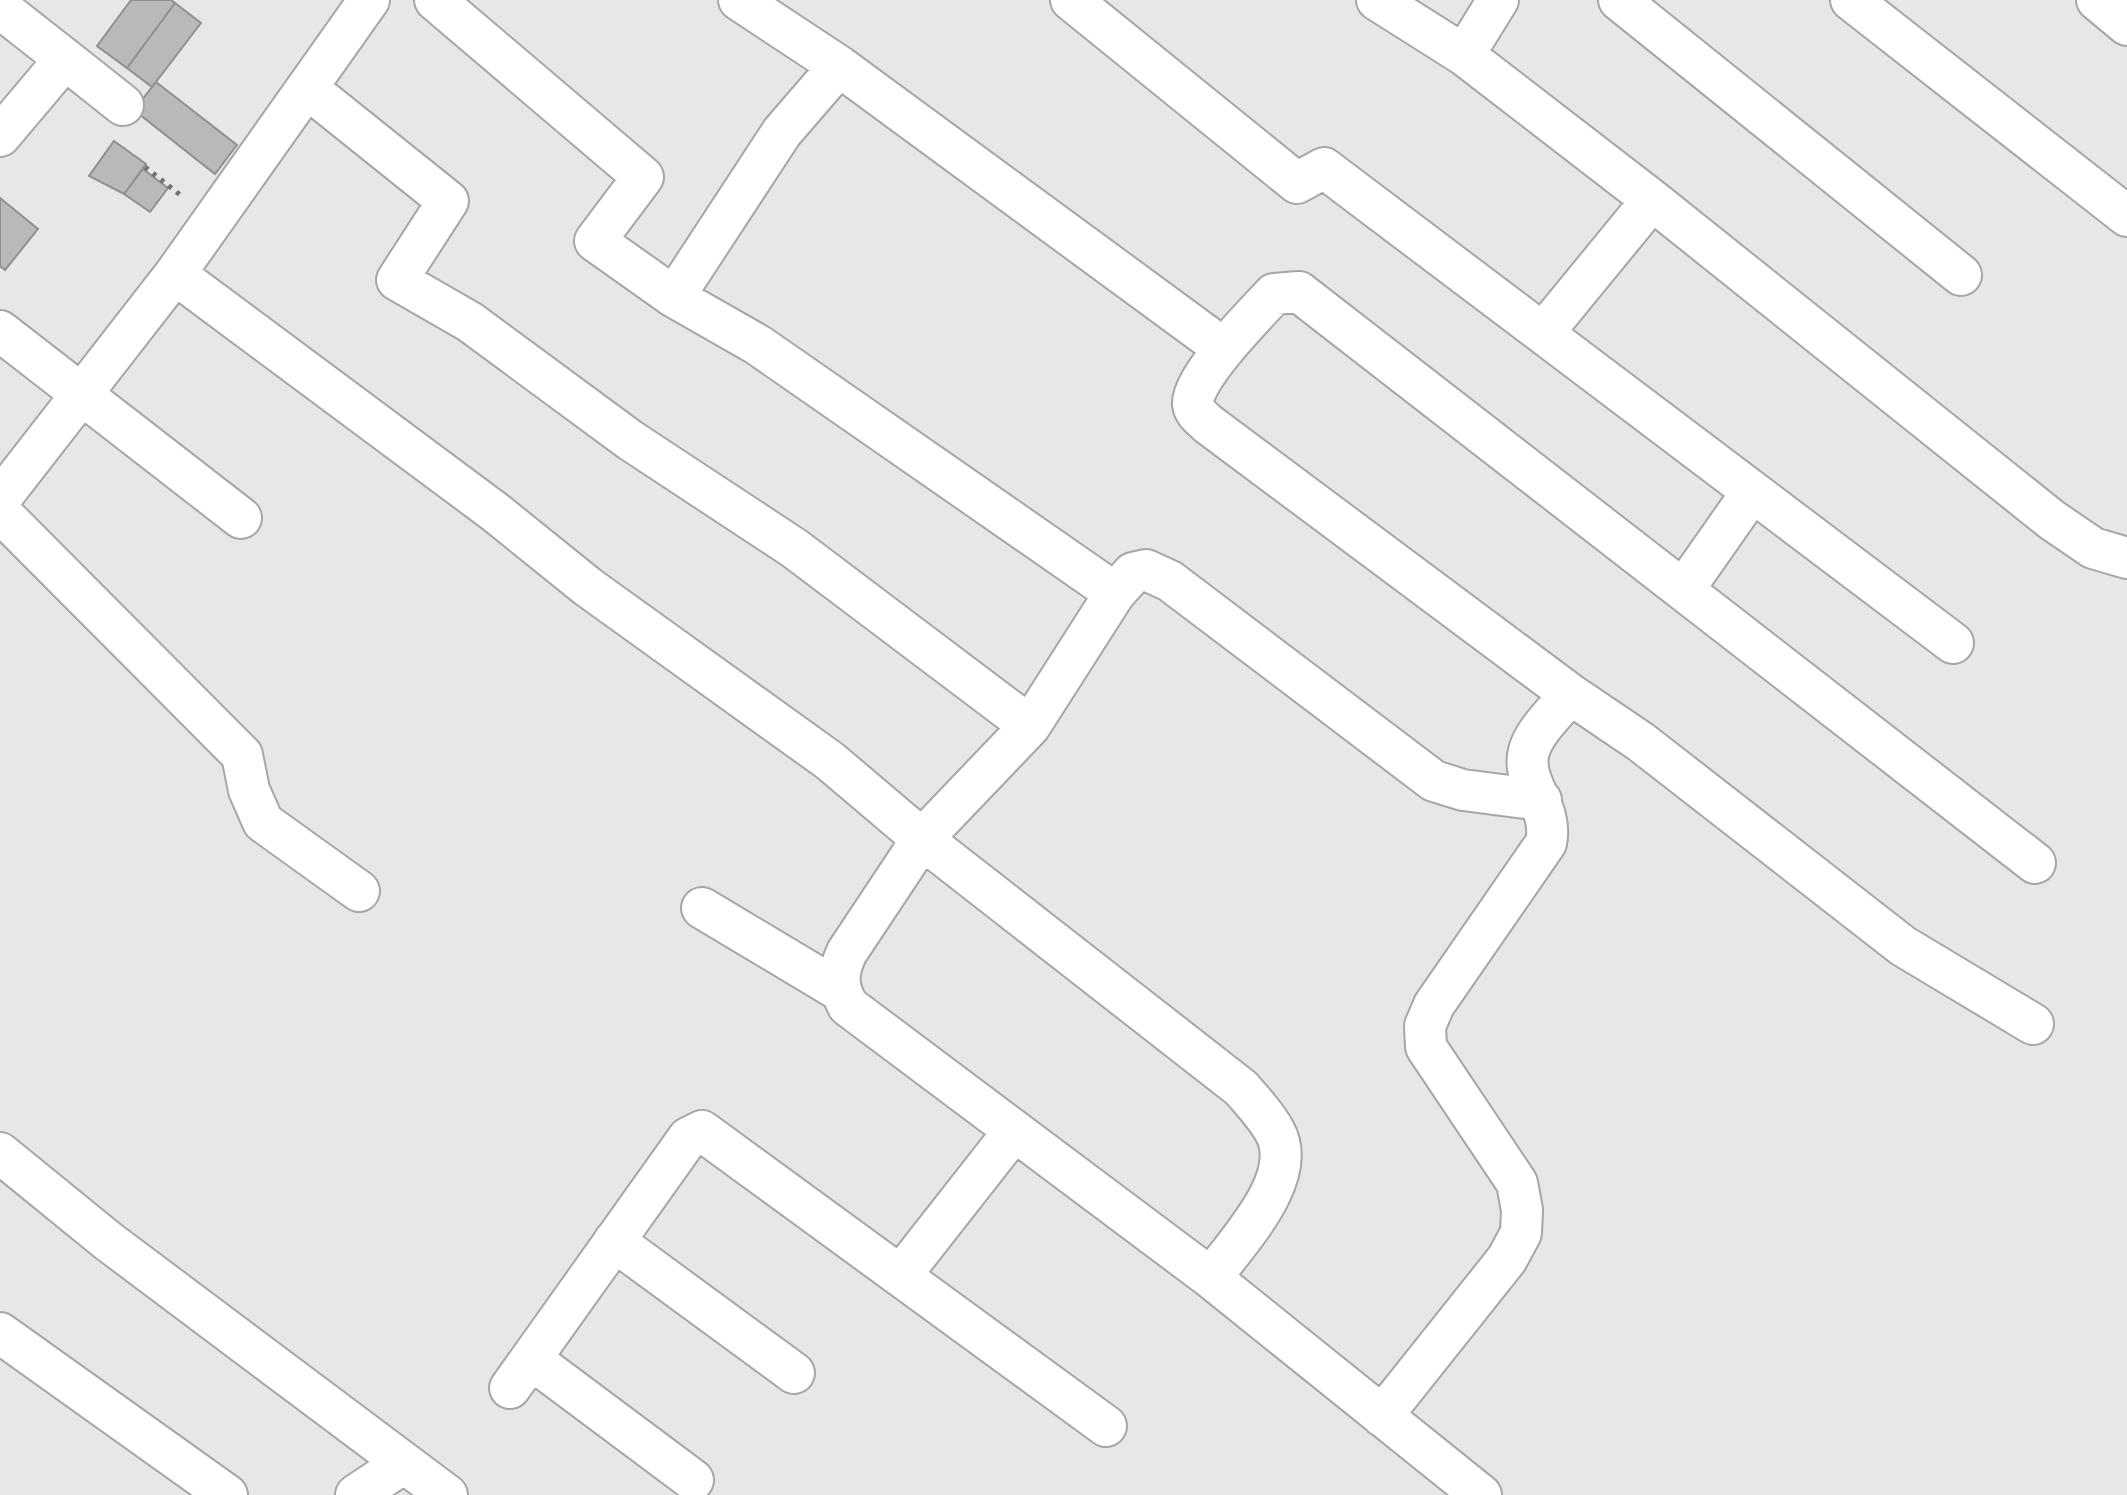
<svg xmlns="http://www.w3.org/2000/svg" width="2127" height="1495" viewBox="0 0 2127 1495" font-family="Raleway,sans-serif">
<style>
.building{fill:#b9b9bb;stroke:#909092;stroke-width:2}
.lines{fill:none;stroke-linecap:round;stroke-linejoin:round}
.minor-casing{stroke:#a5a6a8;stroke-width:44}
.path{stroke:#727374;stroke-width:5;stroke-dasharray:4 6;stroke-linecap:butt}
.minor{stroke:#fff;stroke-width:40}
</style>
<rect width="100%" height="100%" fill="#e6e7e9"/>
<!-- building -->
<path class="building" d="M131 0H171L175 3 127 68 97 46Z
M175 3 201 23 152 87 127 68Z
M156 82 237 145 215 174 134 110Z
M114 141 146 164 124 194 89 176Z
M143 169 168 188 150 212 124 194Z
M0 198 38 229 5 270 0 266Z"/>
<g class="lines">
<defs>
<path id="minor" d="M435 0 643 177 595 241 674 297
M739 0 839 66 1223 348
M1071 0 1297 183 1324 168 1953 643
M1377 0 1464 55 1652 200 2052 520 2093 548 2127 558
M1619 0 1961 275
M1851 0 2127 216
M2097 0 2127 25
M0 8 65 59 0 136
M1464 55 1498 0
M65 59 123 105
M839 66 782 132 674 297 758 345 1115 593
M307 88 448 201 397 280 470 322 630 440 794 548 1030 726
M175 274 495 512 588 587 830 761 922 839 847 952C837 973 837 986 848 1006L1211 1278 1481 1495
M0 331 241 518
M1543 333 1652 200
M0 499 175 274 369 0
M0 512 242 755 249 790 263 822 359 891
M1684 589 1752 492
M702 908 839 990
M2033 1024 1903 946 1641 742 1570 694 1208 424C1202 418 1194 413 1193 404 1191 379 1256 313 1274 294L1299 292 2035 863
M0 1153 108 1241 447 1495
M614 1241 794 1373
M901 1275 1014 1131
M1211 1278C1237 1242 1300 1178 1275 1132 1266 1115 1253 1102 1241 1088L922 839 1030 726 1115 593 1133 573 1146 570 1170 581 1434 781 1463 790 1541 800
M0 1333 227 1495
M531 1359 693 1480
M510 1388 688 1138 702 1131 1106 1426
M1382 1416 1507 1259 1521 1233 1522 1210 1517 1183 1426 1047 1425 1026 1434 1005 1546 843C1554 807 1520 782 1529 751 1535 730 1557 711 1570 694
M356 1495 404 1463"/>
</defs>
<!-- minor casing -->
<use href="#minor" class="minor-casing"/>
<!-- path -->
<path class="path" d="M145 167 184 198"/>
<!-- minor -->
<use href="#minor" class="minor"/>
</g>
</svg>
